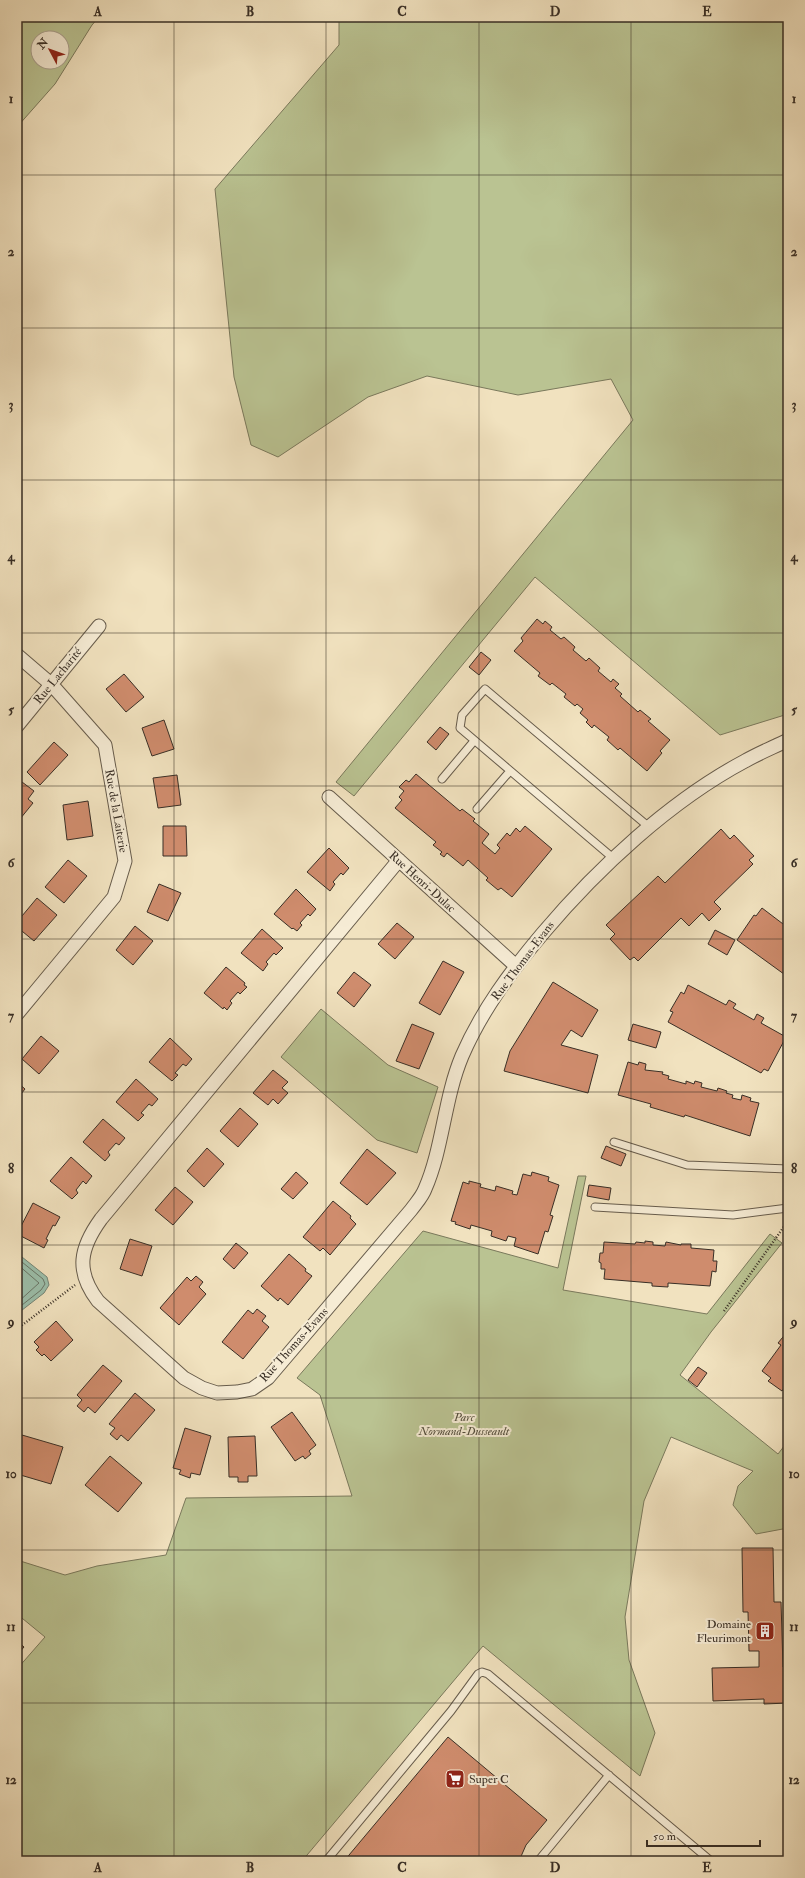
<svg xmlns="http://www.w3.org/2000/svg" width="805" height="1878" viewBox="0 0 805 1878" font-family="'IM FELL Double Pica',serif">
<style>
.green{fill:#bac392;stroke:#7a795c;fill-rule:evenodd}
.water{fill:#9cbfab;stroke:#748576}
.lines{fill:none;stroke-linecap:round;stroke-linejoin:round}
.shore{stroke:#6a7768;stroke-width:1}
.building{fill:#cf8c6d;stroke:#392f26}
.service-casing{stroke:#675c4c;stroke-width:9}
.minor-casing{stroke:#675c4c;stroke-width:15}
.path{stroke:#392f26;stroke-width:2.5;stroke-dasharray:1 2;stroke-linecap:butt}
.service{stroke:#f6ecd5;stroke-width:7}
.minor{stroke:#f6ecd5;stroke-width:13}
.grid{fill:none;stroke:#392f26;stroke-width:1;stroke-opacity:0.55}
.labels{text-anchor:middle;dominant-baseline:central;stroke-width:4;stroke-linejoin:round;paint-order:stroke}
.street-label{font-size:12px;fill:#392f26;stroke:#f6ecd5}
.park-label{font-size:12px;font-style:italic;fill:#534d3c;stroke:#f6ecd5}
.poi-label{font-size:12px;fill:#392f26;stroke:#f6ecd5;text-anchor:end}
.neatline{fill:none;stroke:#392f26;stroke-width:1.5}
.grid-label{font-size:13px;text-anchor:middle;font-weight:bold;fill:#392f26}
</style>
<rect width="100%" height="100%" fill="#f1e2bf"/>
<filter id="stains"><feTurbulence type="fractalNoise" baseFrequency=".005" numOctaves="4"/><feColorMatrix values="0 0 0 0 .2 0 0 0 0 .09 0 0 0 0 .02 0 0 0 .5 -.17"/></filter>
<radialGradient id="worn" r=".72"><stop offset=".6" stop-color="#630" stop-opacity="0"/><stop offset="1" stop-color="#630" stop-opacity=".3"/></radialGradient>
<!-- green -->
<path class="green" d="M17 17H99L92 25 55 84 17 127ZM38 38H62V62H38Z
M339 17H788V714L720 735 535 577 354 796 336 782 633 420 611 379 518 395 427 376 368 397 278 457 251 445 234 377 215 189 339 45Z
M321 1009 388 1065 438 1087 417 1153 377 1140 281 1057Z
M578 1176H586L563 1290 707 1314 770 1234 782 1243 711 1332 680 1375 778 1454 788 1441V1528L756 1534 733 1505 738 1486 753 1471 671 1437 644 1501 625 1617 629 1660 655 1733 640 1776 483 1646 302 1861H17V1669L45 1637 17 1614V1560L65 1575 97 1566 166 1555 186 1498 352 1496 320 1395 297 1378 423 1231 558 1268Z"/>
<!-- water -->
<path class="water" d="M17 1253 47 1277 49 1285 44 1293 17 1314Z"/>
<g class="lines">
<!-- shore -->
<path class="shore" d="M17 1258 43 1279 45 1284 41 1290 17 1309
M17 1264 39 1283 17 1303"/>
</g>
<!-- building -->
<path class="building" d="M537 619 543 624 545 621 552 627 550 630 561 639 564 637 575 647 573 650 586 661 589 658 600 668 598 671 611 682 613 679 619 684 615 688 622 694 620 696 638 712 640 710 651 719 648 721 670 740 660 751 662 753 647 771 620 748 618 750 607 740 609 737 594 725 592 728 586 722 588 720 580 713 583 709 577 704 575 706 564 697 566 694 552 683 550 685 538 676 540 673 514 651 523 641 521 638Z
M481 652 491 660 479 675 469 667Z
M124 674 144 697 126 712 106 689Z
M164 720 174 749 152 756 142 728Z
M440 727 449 734 436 750 427 742Z
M54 742 68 755 40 785 27 772Z
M416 774 460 811 462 809 475 819 473 821 489 834 482 843 495 854 500 848 497 845 507 833 510 836 516 828 520 832 525 826 552 849 512 897 501 888 498 890 486 880 488 878 468 860 463 866 447 853 444 857 440 854 442 852 433 845 436 842 395 808 402 800 399 797 404 791 399 787 406 780 409 782Z
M177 775 181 805 158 808 153 778Z
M18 779 34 791 28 799 33 803 20 819 17 817V781Z
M88 801 93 836 67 840 63 805Z
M163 826H186L187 856H163Z
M721 829 730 839 734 835 754 856 749 860 753 864 714 902 721 909 709 921 702 913 689 926 681 918 638 961 634 957 630 960 610 939 615 934 606 925 658 876 665 883Z
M329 848 349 868 343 875 341 873 333 882 335 884 330 891 307 872Z
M68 860 87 876 64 903 45 887Z
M159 884 181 893 168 921 147 912Z
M296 889 316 909 310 916 308 914 300 923 302 925 297 931 293 928 292 929 274 914Z
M37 898 57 915 34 941 17 927V922Z
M762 908 787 927 788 926V977L737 940 754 915 756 916Z
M397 923 414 937 395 959 378 944Z
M135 926 153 941 133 965 116 950Z
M262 929 283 948 276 955 274 953 266 962 268 964 263 971 241 953Z
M715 930 735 940 727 955 708 944Z
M443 961 464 972 440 1015 419 1003Z
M226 967 245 983 244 985 247 987 240 994 238 992 230 1001 232 1003 227 1010 224 1007 223 1009 204 993Z
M354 972 371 985 354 1007 337 993Z
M553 982 598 1010 582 1037 571 1030 561 1045 598 1055 588 1093 504 1071 510 1051Z
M688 985 726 1005 729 1000 736 1004 733 1008 754 1020 757 1014 764 1018 761 1023 786 1037 768 1071 764 1069 761 1073 668 1022 673 1012 670 1011 681 992 684 994Z
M412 1024 434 1033 419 1069 396 1061Z
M633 1024 661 1032 656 1048 628 1040Z
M41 1036 59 1051 39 1074 22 1059Z
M170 1038 192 1059 186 1066 183 1064 175 1073 178 1075 172 1081 149 1062Z
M628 1062 638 1065 639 1062 646 1064 645 1070 663 1072 662 1074 669 1076 668 1079 686 1084V1081L694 1084 695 1081 702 1083 701 1087 717 1091 718 1088 727 1091 726 1093 733 1095 732 1098 741 1100 742 1095 751 1098 750 1101 759 1103 750 1136 685 1115 684 1117 650 1107 651 1104 618 1095Z
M273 1070 288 1082 282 1088 288 1093 278 1104 273 1099 268 1105 253 1093Z
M136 1079 158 1099 152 1106 149 1104 141 1113 144 1115 138 1121 116 1102Z
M17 1082 25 1089 17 1099Z
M240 1108 258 1124 238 1147 220 1131Z
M103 1119 125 1138 119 1145 116 1143 108 1152 110 1155 105 1161 83 1142Z
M606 1146 626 1154 621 1166 601 1158Z
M207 1148 224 1164 204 1187 187 1171Z
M367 1149 396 1173 367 1205 340 1183Z
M71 1157 92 1176 86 1184 83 1181 76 1190 78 1193 72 1199 50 1181Z
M296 1172 308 1183 293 1199 281 1189Z
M532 1172 549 1177 548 1181 559 1185 550 1215 553 1216 548 1232 545 1231 538 1254 514 1246 516 1238 508 1236 506 1241 491 1236 492 1231 471 1225 470 1229 455 1224 456 1222 451 1221 463 1182 469 1184V1181L481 1184 480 1187 495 1191 496 1186 513 1191 512 1194 517 1195 523 1174 531 1176Z
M589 1185 611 1188 609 1200 587 1196Z
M175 1187 193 1202 173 1225 155 1210Z
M333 1201 351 1216 350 1218 356 1224 330 1255 323 1248 320 1251 303 1237Z
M33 1203 60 1217 55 1226 53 1225 46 1239 48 1240 44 1248 17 1234Z
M130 1239 152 1246 142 1276 120 1269Z
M645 1241 653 1242V1245L665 1246 666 1242 681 1245V1244H691V1248L714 1250 713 1261H717L716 1272 712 1271 710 1286 668 1283V1287L652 1286V1283L604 1279 605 1269H601V1263L599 1262 600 1253H603L604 1242 635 1244 636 1242 645 1243Z
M236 1243 248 1253 234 1269 223 1259Z
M289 1254 306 1269 305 1271 312 1276 288 1305 280 1298 278 1301 261 1286Z
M196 1276 203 1282 199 1287 206 1294 179 1325 160 1308 187 1277 191 1281Z
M257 1309 266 1316 262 1321 269 1327 243 1359 222 1342 248 1310 253 1314Z
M56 1321 73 1340 51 1361 44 1354 42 1356 36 1350 39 1347 34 1342Z
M787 1332 788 1333V1391L784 1388 782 1391 768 1381 771 1378 762 1371 781 1345 778 1343Z
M103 1365 122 1381 95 1413 88 1407 84 1412 77 1406 82 1400 77 1395Z
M698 1367 707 1373 697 1387 688 1380Z
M135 1393 155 1410 128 1441 121 1435 117 1440 110 1434 115 1428 109 1424Z
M292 1412 316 1445 309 1451 311 1454 305 1459 303 1456 295 1461 271 1427Z
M185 1428 211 1436 200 1475 191 1473 190 1478 179 1474 181 1470 173 1468Z
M22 1435 63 1447 51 1484 17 1474V1451Z
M255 1436 257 1476H248V1482H238V1477H229L228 1437Z
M110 1456 142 1483 118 1512 85 1485Z
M742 1548H773L774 1602H781L783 1667H788V1703L764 1704V1699L713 1701 712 1668 759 1667V1651H749L748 1612H743Z
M17 1641 24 1647 17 1655Z
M448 1737 547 1820 526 1845 519 1861H344Z"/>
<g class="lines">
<defs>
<path id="service" d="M442 779 474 741
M477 809 510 771
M613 858 460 728 462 715 485 689 649 827
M614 1142 687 1165 788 1169
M595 1207 733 1215 788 1208
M326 1861 451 1711 478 1674 482 1672 488 1674 711 1861
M538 1861 609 1775"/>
<path id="minor" d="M17 655 52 685 105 745 125 861 114 897 17 1014
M17 726 99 626
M329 797 516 966
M399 860 101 1219C80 1248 75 1271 98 1301L184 1378 202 1388 217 1393 237 1392 252 1389 268 1378 411 1210C416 1203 422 1197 425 1189 443 1148 444 1099 462 1056 482 1010 511 971 543 933 598 868 670 801 745 761 759 753 774 747 788 740"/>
</defs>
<!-- service casing -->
<use href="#service" class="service-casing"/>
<!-- minor casing -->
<use href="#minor" class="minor-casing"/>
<!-- path -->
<path class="path" d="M724 1311 788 1221
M17 1329 75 1285"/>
<!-- service -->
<use href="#service" class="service"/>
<!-- minor -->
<use href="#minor" class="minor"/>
</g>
<!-- grid -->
<path class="grid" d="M174 17V1861M326 17V1861M479 17V1861M631 17V1861M17 175H788M17 328H788M17 480H788M17 633H788M17 786H788M17 939H788M17 1092H788M17 1245H788M17 1398H788M17 1550H788M17 1703H788"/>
<!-- icons -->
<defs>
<symbol id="building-square" viewBox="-11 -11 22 22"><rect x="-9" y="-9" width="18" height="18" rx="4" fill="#8f2418" stroke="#f6ecd5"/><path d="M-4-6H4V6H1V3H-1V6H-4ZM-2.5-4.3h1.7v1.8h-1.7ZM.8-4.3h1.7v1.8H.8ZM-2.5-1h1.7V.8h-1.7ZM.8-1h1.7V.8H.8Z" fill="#fff"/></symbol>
<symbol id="supermarket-square" viewBox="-11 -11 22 22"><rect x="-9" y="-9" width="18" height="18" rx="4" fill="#8f2418" stroke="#f6ecd5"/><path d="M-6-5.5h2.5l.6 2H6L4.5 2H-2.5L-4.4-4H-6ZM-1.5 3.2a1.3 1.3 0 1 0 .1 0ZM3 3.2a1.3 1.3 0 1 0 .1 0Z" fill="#fff"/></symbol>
</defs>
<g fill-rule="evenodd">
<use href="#building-square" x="754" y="1620" width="22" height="22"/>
<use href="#supermarket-square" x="444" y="1768" width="22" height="22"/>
</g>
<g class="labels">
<!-- street labels -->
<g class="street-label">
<text transform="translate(58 676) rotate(-51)">Rue Lacharité</text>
<text transform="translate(116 811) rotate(80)">Rue de la Laiterie</text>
<text transform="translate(422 882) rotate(42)">Rue Henri-Dulac</text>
<text transform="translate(523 961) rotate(-53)">Rue Thomas-Evans</text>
<text transform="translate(294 1345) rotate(-48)">Rue Thomas-Evans</text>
</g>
<!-- park labels -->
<g class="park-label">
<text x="464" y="1417">Parc<tspan x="464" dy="14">Normand-Dusseault</tspan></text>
</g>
<!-- poi labels -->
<g class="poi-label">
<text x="751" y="1624">Domaine<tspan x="751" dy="14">Fleurimont</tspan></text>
<text x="469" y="1779" text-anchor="start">Super C</text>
</g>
</g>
<!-- margin -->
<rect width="805" height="1878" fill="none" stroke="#f1e2bf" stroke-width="44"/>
<!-- north arrow -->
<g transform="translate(50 50) rotate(311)"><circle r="19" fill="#f6ecd5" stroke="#aaa08f"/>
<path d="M0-3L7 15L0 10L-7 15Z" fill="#8f2418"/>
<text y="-6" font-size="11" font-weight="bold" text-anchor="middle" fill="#392f26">N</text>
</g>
<!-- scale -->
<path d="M647 1840v6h113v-6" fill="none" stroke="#392f26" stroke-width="2"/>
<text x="653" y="1840" font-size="12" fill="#392f26" stroke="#f6ecd5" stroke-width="3" paint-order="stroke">50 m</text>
<rect x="22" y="22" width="761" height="1834" class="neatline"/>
<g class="grid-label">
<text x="98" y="16">A</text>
<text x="250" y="16">B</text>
<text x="402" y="16">C</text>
<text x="555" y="16">D</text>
<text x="707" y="16">E</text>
<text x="11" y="103">1</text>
<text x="794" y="103">1</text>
<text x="11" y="256">2</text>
<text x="794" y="256">2</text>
<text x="11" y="409">3</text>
<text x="794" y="409">3</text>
<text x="11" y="561">4</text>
<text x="794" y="561">4</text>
<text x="11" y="714">5</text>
<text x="794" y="714">5</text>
<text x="11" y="867">6</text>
<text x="794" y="867">6</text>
<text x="11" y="1020">7</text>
<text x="794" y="1020">7</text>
<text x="11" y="1173">8</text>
<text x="794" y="1173">8</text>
<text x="11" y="1326">9</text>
<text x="794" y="1326">9</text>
<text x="11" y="1478">10</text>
<text x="794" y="1478">10</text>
<text x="11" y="1631">11</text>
<text x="794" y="1631">11</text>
<text x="11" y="1784">12</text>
<text x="794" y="1784">12</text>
<text x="98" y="1872">A</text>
<text x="250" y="1872">B</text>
<text x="402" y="1872">C</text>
<text x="555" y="1872">D</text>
<text x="707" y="1872">E</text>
</g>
<rect width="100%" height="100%" filter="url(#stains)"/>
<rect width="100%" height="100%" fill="url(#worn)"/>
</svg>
